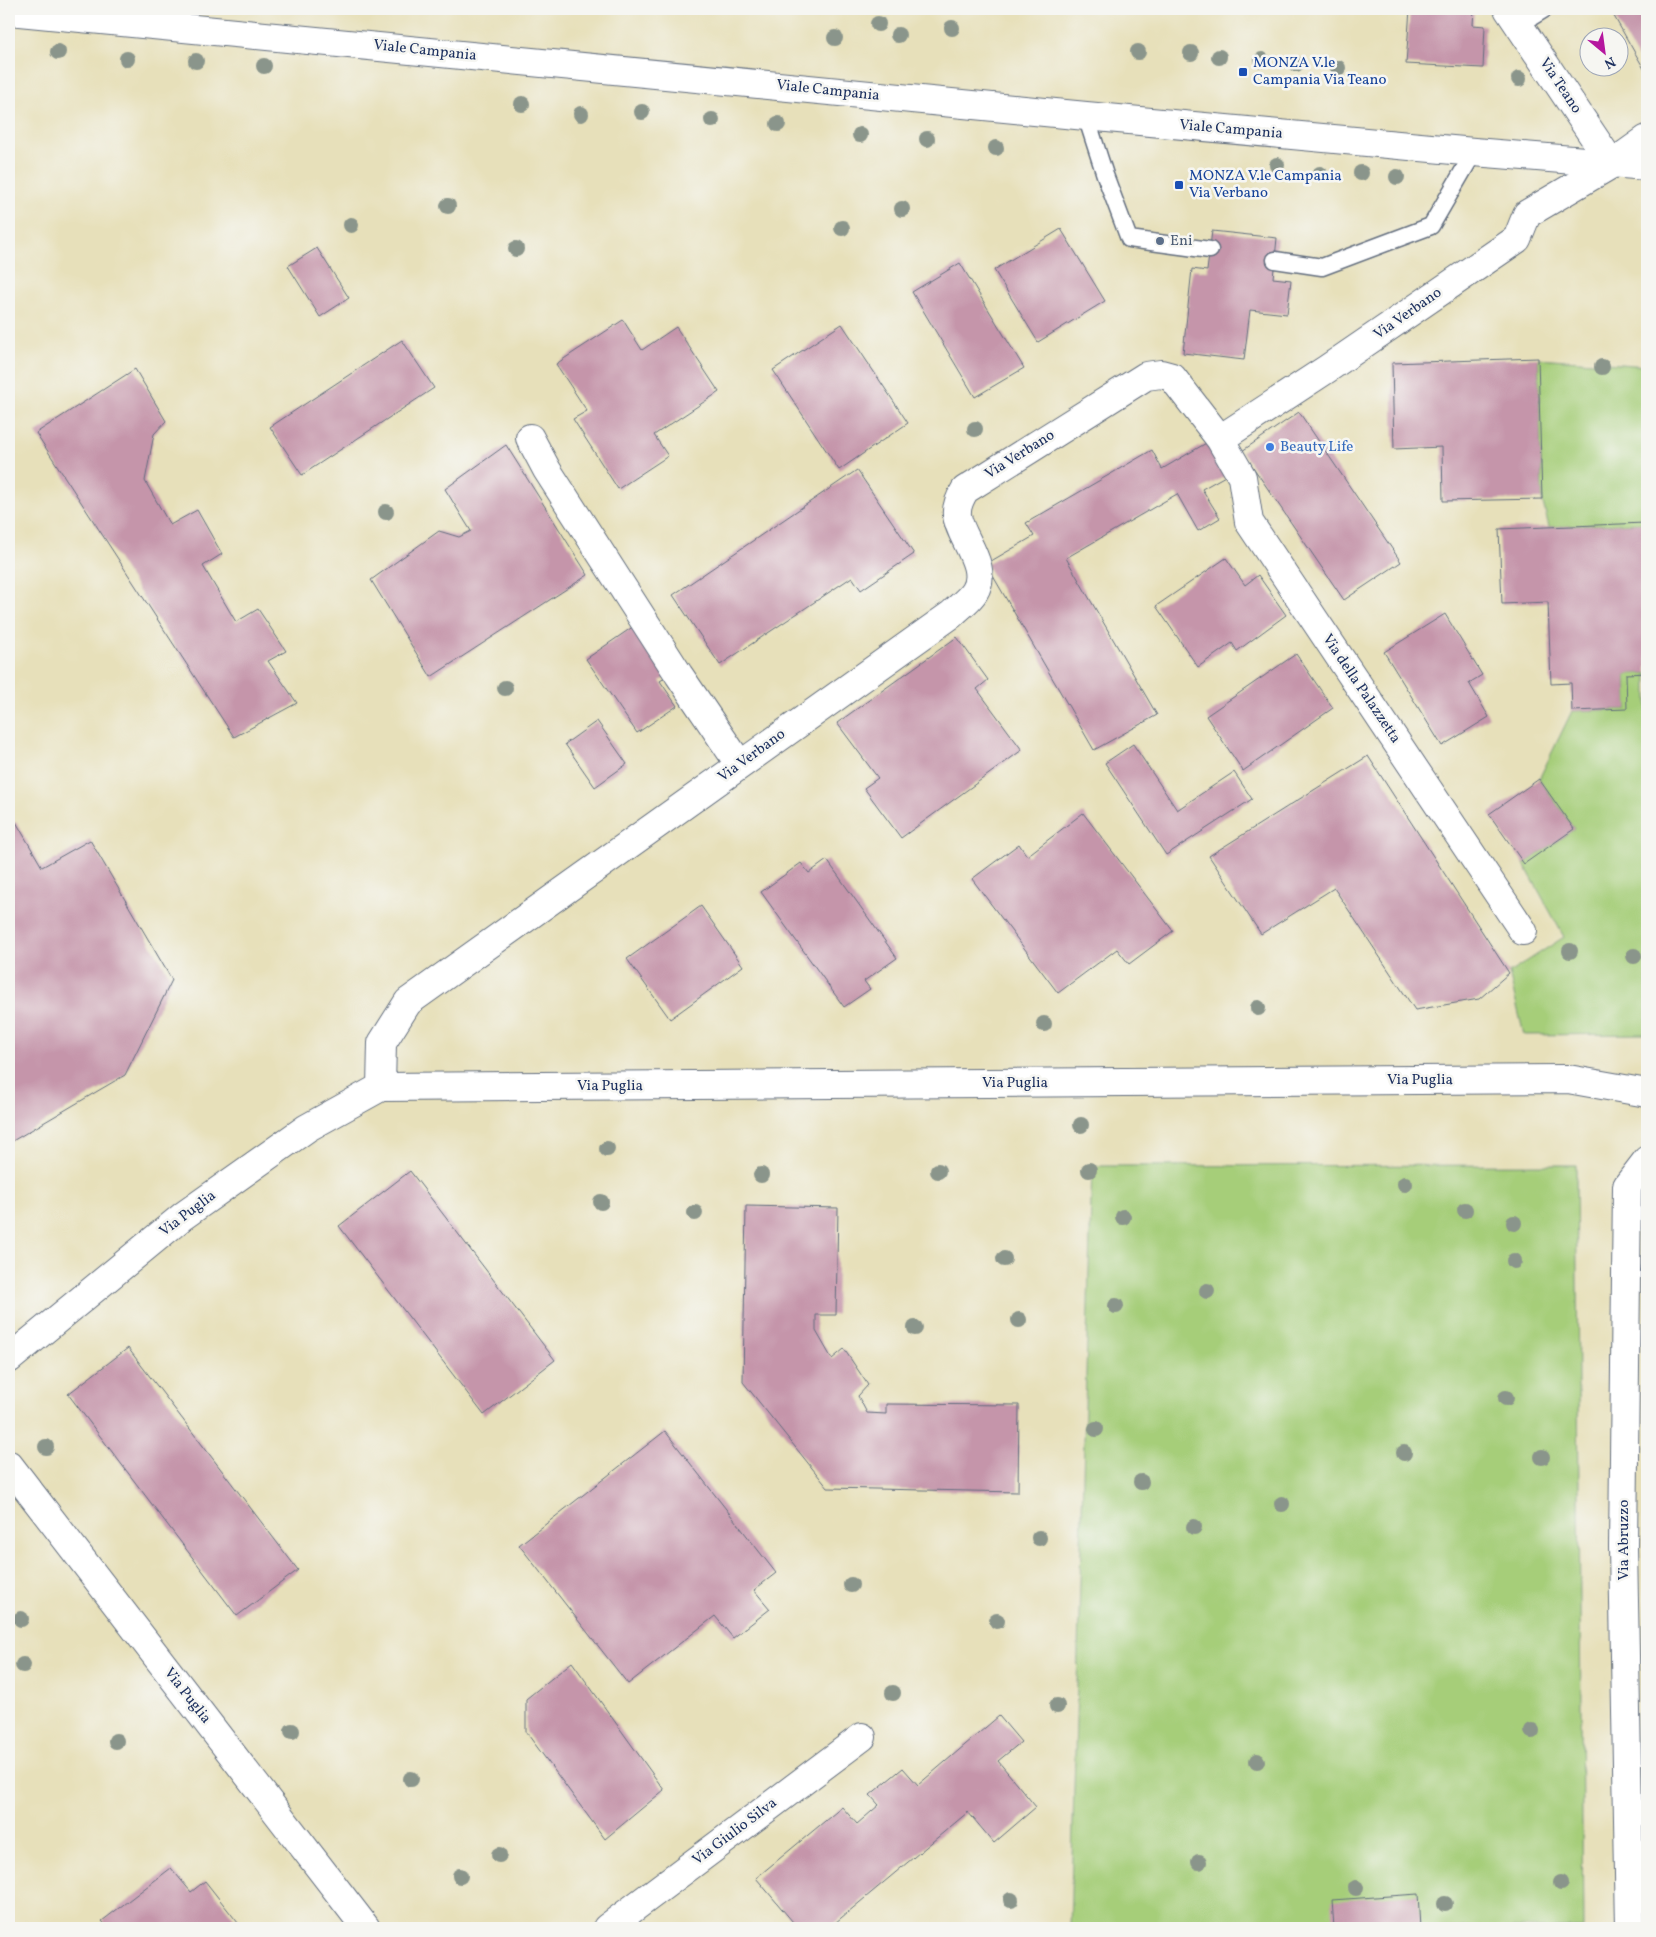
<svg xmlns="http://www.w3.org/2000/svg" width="1656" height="1937" viewBox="0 0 1656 1937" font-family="Vollkorn,serif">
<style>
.green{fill:#a6ce79;stroke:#607e6c}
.building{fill:#c595aa}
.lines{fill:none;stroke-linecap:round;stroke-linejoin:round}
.service-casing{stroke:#626d7e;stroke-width:19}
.minor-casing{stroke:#626d7e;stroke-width:30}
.tertiary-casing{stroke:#626d7e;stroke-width:30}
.service{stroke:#fff;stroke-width:16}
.minor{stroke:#fff;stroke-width:28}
.tertiary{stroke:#fff;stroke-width:28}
.tree{fill:#8a958b}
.transit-dot{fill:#1a4fb4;stroke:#f6f6f2;stroke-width:2}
.service-dot{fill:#5c6f8a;stroke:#f6f6f2;stroke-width:2}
.shop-dot{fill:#3f7fe0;stroke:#f6f6f2;stroke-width:2}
.labels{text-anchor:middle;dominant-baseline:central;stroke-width:5;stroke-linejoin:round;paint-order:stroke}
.street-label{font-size:15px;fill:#1b2f5e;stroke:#f6f6f2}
.transit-label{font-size:15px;fill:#164399;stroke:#f6f6f2;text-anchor:start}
.service-label{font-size:15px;fill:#4e5e75;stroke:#f6f6f2;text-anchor:start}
.shop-label{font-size:15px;fill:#366cbe;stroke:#f6f6f2;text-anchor:start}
</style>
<rect width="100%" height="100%" fill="#f6f6f2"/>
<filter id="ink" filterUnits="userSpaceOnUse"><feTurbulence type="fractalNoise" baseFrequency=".02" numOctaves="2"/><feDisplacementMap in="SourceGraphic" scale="10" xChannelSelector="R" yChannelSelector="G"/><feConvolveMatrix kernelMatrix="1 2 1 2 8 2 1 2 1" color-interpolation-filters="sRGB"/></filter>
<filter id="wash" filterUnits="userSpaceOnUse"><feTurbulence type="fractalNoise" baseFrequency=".0096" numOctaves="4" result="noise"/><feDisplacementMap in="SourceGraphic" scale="20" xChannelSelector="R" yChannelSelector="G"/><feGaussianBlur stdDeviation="1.12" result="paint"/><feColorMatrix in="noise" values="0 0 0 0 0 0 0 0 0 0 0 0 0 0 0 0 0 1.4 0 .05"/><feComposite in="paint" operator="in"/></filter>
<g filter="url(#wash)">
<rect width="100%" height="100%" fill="#e7e0ba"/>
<!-- green -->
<path class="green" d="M1538 358 1647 366V586L1645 523 1549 527 1542 499Z
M1647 673V1034L1524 1035 1509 973 1564 937 1524 864 1574 829 1539 779 1572 711 1627 709 1626 674Z
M1576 1165 1583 1928H1070L1092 1166Z"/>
<g id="blocks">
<!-- building -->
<path class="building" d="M1410 9H1474L1473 25 1485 26 1483 68 1406 64Z
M1614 9H1647V74L1611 11Z
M1061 229 1105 301 1038 342 994 270Z
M1212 231 1277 238 1273 278 1291 280 1287 314 1250 310 1244 360 1183 353 1192 269 1207 271Z
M317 248 349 298 320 317 288 266Z
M960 263 1024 368 975 397 912 292Z
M623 320 642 350 676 327 719 392 654 435 668 456 618 489 573 419 587 411 556 364Z
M842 324 908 423 839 470 773 370Z
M402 340 434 388 302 475 270 427Z
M1538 358 1542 499 1443 501 1442 447 1394 449 1392 363Z
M135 369 166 421 154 434 145 481 170 525 197 510 222 554 203 566 236 622 258 609 286 651 268 661 297 703 234 737 36 433Z
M1299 412 1401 562 1344 600 1242 451Z
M1208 442 1227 475 1202 489 1220 518 1198 531 1177 494 1066 558 1157 715 1094 750 986 564 1034 536 1026 523 1152 450 1162 469Z
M506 445 588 575 431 677 371 580 439 531 459 537 471 531 445 489Z
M857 470 914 554 861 590 852 577 720 665 673 595Z
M1645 523 1647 586V673L1626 674 1627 709 1572 711 1571 683 1551 684 1548 602 1502 604 1499 529Z
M1226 558 1245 585 1258 575 1286 615 1237 651 1232 643 1198 667 1156 606Z
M1445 614 1482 675 1469 683 1489 717 1442 746 1384 652Z
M637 624 671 674 660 681 677 706 637 733 586 659Z
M957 637 988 680 977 689 1022 750 901 838 864 788 878 778 837 723Z
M1296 654 1333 708 1243 771 1206 716Z
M597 721 627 764 595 787 565 744Z
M1133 744 1177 810 1234 772 1252 799 1166 855 1105 763Z
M1368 756 1509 973 1479 999 1415 1010 1334 888 1261 934 1209 856Z
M1539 779 1574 829 1524 864 1489 814Z
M1083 813 1173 931 1129 964 1117 949 1058 993 972 879 1019 844 1027 856Z
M16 822 42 867 90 840 172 980 125 1075 9 1143V826Z
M827 860 897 958 864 981 870 989 844 1007 761 892 801 863 809 873Z
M701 906 743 966 670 1019 627 959Z
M410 1171 555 1360 484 1415 339 1226Z
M746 1206 838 1208 836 1315H816V1331L832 1359 844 1349 868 1385 858 1396 867 1413 886 1414V1404L1019 1405 1018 1492 828 1488 743 1382Z
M128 1348 298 1570 237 1616 68 1394Z
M665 1431 776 1573 754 1590 770 1609 733 1638 715 1616 628 1684 519 1545Z
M572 1662 664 1790 605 1839 526 1732V1699Z
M999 1716 1021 1742 998 1761 1036 1807 994 1843 968 1812 829 1928H798L756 1878 842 1807 857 1824 879 1805 870 1795 903 1768 918 1785Z
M171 1868 191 1892 205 1881 242 1928H108L102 1921Z
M1418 1894 1420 1928H1334L1332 1900Z"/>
</g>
</g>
<g filter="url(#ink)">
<use href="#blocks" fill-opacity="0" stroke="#626d7e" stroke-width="1"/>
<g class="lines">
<defs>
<path id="service" d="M1519 25 1545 9
M1086 116 1105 175 1129 239 1210 250
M1275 260 1322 267 1431 226 1474 152"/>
<path id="minor" d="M1508 9 1612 164
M530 438 547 470 679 675 740 765
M1220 439 1327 369 1517 239 1527 214 1612 164 1647 139
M381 1087 382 1043 408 1002 952 614C959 607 969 600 974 592 990 567 959 537 957 515 956 506 960 498 965 490L1146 376 1161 374 1172 377 1220 439 1242 477 1249 522 1523 931
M9 1359 183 1216 307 1128 381 1087 1568 1079 1647 1093
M9 1465 366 1928
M607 1928 862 1737
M1630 1928 1623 1547 1627 1186 1647 1160"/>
<path id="tertiary" d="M9 11 1086 116 1474 152 1647 166"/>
</defs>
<!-- service casing -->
<use href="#service" class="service-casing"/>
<!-- minor casing -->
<use href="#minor" class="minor-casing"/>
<!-- tertiary casing -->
<use href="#tertiary" class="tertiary-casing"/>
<!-- service -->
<use href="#service" class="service"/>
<!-- minor -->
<use href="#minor" class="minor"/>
<!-- tertiary -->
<use href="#tertiary" class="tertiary"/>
</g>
<!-- trees -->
<g class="tree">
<circle cx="878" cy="24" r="8"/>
<circle cx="952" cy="28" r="8"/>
<circle cx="898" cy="35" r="8"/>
<circle cx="835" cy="38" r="8"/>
<circle cx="58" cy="52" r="8"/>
<circle cx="1138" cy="52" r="8"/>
<circle cx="1191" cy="53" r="8"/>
<circle cx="1219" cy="57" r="8"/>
<circle cx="127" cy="59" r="8"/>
<circle cx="1262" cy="60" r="8"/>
<circle cx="196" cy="61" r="8"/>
<circle cx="1296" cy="64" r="8"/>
<circle cx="264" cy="66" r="8"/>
<circle cx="1338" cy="68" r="8"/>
<circle cx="1519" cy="79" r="8"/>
<circle cx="522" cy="104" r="8"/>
<circle cx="642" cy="112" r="8"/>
<circle cx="581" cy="114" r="8"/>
<circle cx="712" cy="120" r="8"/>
<circle cx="778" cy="124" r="8"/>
<circle cx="860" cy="135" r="8"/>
<circle cx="927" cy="139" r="8"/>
<circle cx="996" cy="148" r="8"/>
<circle cx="1277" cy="165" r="8"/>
<circle cx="1361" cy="173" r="8"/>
<circle cx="1320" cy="174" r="8"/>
<circle cx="1397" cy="177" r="8"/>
<circle cx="448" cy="206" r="8"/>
<circle cx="902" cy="209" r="8"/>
<circle cx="351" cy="225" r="8"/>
<circle cx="842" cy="228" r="8"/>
<circle cx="516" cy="249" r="8"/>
<circle cx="1602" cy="367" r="8"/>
<circle cx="975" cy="429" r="8"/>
<circle cx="386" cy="512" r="8"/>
<circle cx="505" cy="688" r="8"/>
<circle cx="1570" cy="951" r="8"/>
<circle cx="1634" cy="956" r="8"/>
<circle cx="1258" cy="1008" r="8"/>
<circle cx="1044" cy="1024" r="8"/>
<circle cx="1081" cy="1125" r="8"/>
<circle cx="607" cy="1149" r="8"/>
<circle cx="1089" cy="1170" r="8"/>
<circle cx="938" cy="1171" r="8"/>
<circle cx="761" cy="1175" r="8"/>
<circle cx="1405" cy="1184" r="8"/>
<circle cx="601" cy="1202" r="8"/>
<circle cx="1465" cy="1210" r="8"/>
<circle cx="695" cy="1213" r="8"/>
<circle cx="1123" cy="1217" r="8"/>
<circle cx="1514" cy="1223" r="8"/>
<circle cx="1004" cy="1259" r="8"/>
<circle cx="1514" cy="1261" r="8"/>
<circle cx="1207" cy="1291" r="8"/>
<circle cx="1116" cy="1306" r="8"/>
<circle cx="1019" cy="1320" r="8"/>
<circle cx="915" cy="1328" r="8"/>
<circle cx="1506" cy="1398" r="8"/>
<circle cx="1096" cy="1429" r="8"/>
<circle cx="46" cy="1447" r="8"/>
<circle cx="1404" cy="1453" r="8"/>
<circle cx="1542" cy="1457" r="8"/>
<circle cx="1141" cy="1482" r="8"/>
<circle cx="1282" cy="1504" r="8"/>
<circle cx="1194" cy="1527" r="8"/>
<circle cx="1039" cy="1538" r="8"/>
<circle cx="851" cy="1585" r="8"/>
<circle cx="21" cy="1619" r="8"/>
<circle cx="997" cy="1621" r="8"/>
<circle cx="23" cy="1665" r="8"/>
<circle cx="893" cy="1693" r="8"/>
<circle cx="1057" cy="1706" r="8"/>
<circle cx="292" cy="1731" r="8"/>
<circle cx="1532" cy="1731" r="8"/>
<circle cx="116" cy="1741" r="8"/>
<circle cx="1257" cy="1761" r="8"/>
<circle cx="411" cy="1779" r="8"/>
<circle cx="499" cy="1855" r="8"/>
<circle cx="1199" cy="1862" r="8"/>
<circle cx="460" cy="1876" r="8"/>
<circle cx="1561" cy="1883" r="8"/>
<circle cx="1356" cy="1888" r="8"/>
<circle cx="1011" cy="1900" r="8"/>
<circle cx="1445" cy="1904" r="8"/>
</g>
</g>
<!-- markers -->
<g class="transit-dot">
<rect x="1238" y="67" width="10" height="10" rx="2.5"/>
<rect x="1174" y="180" width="10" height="10" rx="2.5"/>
</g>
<circle class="service-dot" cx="1160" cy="241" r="5"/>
<circle class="shop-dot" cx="1270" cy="447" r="5"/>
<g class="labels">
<!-- street labels -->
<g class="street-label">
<text transform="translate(425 51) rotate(6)">Viale Campania</text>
<text transform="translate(1560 86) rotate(56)">Via Teano</text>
<text transform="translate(828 91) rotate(6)">Viale Campania</text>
<text transform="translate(1231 130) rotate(5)">Viale Campania</text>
<text transform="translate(1408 314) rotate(-35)">Via Verbano</text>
<text transform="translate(1020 455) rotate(-32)">Via Verbano</text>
<text transform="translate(1361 689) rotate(56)">Via della Palazzetta</text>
<text transform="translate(752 756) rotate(-36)">Via Verbano</text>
<text x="1420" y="1080">Via Puglia</text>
<text x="1015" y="1083">Via Puglia</text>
<text x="610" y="1086">Via Puglia</text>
<text transform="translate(188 1214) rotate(-37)">Via Puglia</text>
<text transform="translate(1624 1540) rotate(-90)">Via Abruzzo</text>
<text transform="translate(187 1696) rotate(52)">Via Puglia</text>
<text transform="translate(735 1832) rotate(-37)">Via Giulio Silva</text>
</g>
<!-- transit labels -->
<g class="transit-label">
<text x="1253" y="63">MONZA V.le<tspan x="1253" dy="17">Campania Via Teano</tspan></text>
<text x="1189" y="176">MONZA V.le Campania<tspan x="1189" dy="17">Via Verbano</tspan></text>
</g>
<!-- service labels -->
<g class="service-label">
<text x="1170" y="241">Eni</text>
</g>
<!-- shop labels -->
<g class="shop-label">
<text x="1280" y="447">Beauty Life</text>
</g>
</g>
<!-- margin -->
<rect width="1656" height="1937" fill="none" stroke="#f6f6f2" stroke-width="30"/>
<!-- north arrow -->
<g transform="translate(1604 52) rotate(151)"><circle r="24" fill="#f6f6f2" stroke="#9ea6b7"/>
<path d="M0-4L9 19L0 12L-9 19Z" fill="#b5179e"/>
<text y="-8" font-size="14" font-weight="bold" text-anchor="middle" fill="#1b2f5e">N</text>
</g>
</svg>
